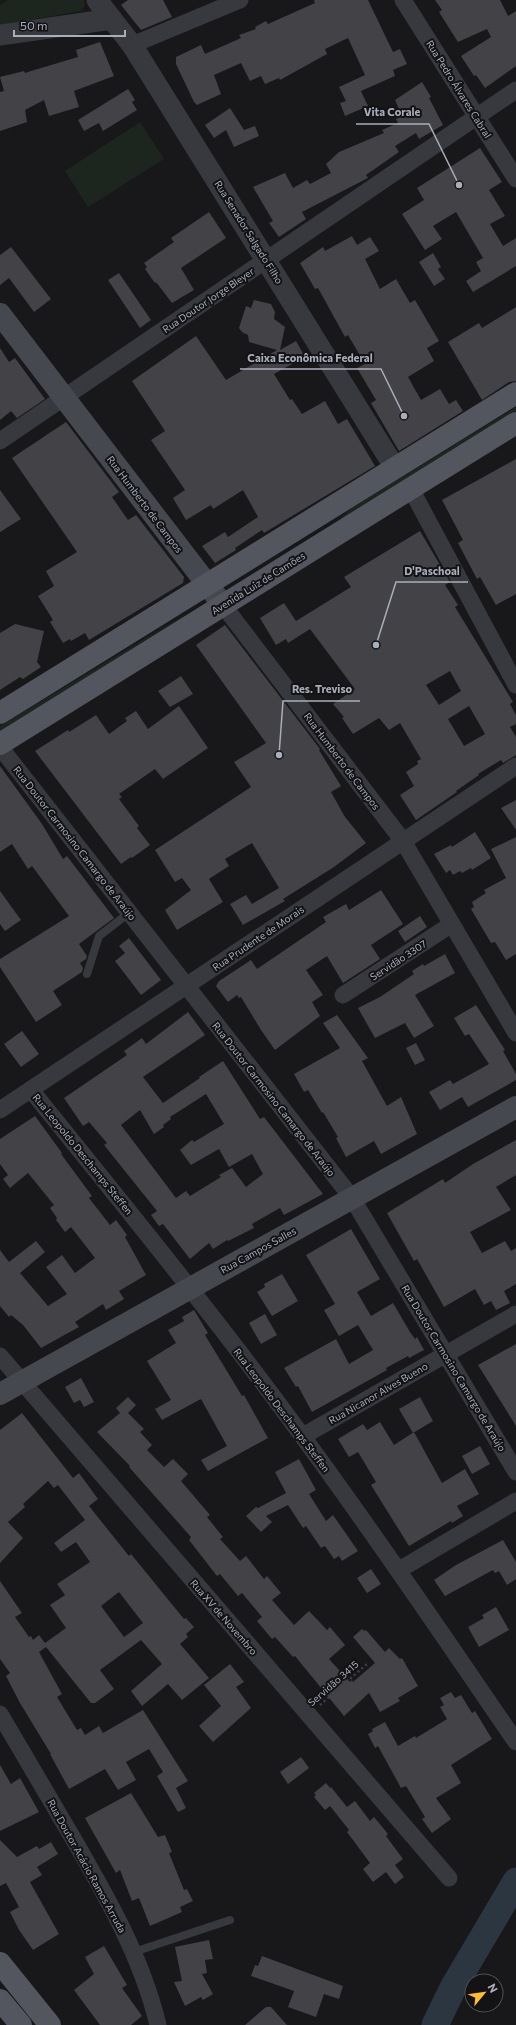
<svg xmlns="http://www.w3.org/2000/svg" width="516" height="2025" viewBox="0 0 516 2025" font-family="Commissioner,sans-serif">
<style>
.green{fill:#1d261e}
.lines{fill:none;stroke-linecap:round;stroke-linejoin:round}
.river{stroke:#2c3640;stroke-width:27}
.building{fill:#424247;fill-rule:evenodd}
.path{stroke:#3e4047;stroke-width:2.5;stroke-dasharray:2 3;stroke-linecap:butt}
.service{stroke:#38393f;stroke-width:8}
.minor{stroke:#38393f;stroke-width:17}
.tertiary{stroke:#38393f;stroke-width:21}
.secondary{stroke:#464850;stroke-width:22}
.primary{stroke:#54565f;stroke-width:22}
.labels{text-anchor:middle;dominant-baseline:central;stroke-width:4;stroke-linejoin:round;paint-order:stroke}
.street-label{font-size:10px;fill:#a9aebb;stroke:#131215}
.leader{fill:none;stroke:#a9aebb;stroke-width:1.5}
.callout-dot{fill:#a9aebb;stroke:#131215;stroke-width:1.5}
.callout-label{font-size:11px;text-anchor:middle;font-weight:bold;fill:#a9aebb;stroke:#131215;stroke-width:4;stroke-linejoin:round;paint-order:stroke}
</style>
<rect width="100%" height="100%" fill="#18181a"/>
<!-- green -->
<path class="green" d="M8 0H84L85 5 81 11 0 25V5Z
M140 122 164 159 88 207 65 171Z
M516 407V414L337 523 350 509Z
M199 606 128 651 107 670 0 735V726Z"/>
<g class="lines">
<!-- river -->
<path class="river" d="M435 2025 454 1986 516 1881"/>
</g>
<!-- building -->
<path class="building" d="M128 0H163L172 17 141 30 121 5Z
M314 0H368L393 52 400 49 407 64 393 70 395 76 361 91 368 106 345 116 340 103 346 101 339 87 365 75 348 38 325 49 327 54 280 80 279 78 265 84 261 76 250 81 241 63 214 75 221 94 197 105 194 102 176 64V57L201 45 205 54 241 38 239 35 256 29 255 27 266 21 268 24 315 3Z
M435 0H500L508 16 516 11V66L485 88 476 75 474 76 461 56 491 37 487 29 458 42 439 12 442 10Z
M100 42 114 76 74 91 79 107 49 116 44 100 25 110 27 122 0 131V92L4 91 0 77 24 71 25 73 31 71 78 57 76 50Z
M422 82 431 97 429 98 443 125 419 139 416 133 395 146 399 152 366 175 368 178 302 212 306 219 279 237 269 223 273 221 253 187 285 173 293 188 307 180 310 184 331 173 326 164 339 152 384 133 382 130 398 123 396 119 402 116 395 100Z
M128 89 135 100 132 102 137 110 103 131 99 123 84 131 78 120Z
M230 108 244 130 255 126 259 136 234 147 226 130 214 138 205 125Z
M480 148 502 182 489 190 505 216 490 224 503 246 516 238V266L473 292 466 281 481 271 476 262 483 258 456 212 433 226 442 239 425 250 402 214 424 200 417 188Z
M209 212 226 238 181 268 194 290 172 303 156 282 155 283 145 269 147 267 144 263 174 242 171 238Z
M352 236 357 245 370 237 379 251 365 259 380 289 396 279 410 303 415 300 439 341 427 348 434 361 408 377 421 400 440 389 449 404 456 400 463 411 399 451 371 403 376 400 357 368 365 364 348 335 345 337 318 288 315 289 300 263 323 247 325 251Z
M11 247 51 299 34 312 9 278 0 285V255Z
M433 253 441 267 438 269 445 279 434 286 419 262Z
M119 273 151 320 140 328 108 280Z
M254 300 271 304 275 312 274 319 285 327 280 350 296 341 305 357 274 374 290 400 292 399 302 414 325 401 338 424 347 419 375 466 264 533 262 530 235 548 236 550 215 563 202 546 225 532 228 537 258 517 243 490 213 509 211 505 186 520 173 498 185 490 151 440 165 431 132 381 196 336 226 380 277 350 249 342 248 335 242 332 239 328 246 306 251 308Z
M516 307V381L509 382 482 400 448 342 479 323 482 328Z
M0 348 9 362 15 358 45 399 17 418 11 411 0 420Z
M66 422 119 492 112 497 128 520 136 515 184 577 183 583 89 640 85 633 71 641 70 639 63 643 50 622 53 620 38 596 54 586 46 571 77 552 12 458Z
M516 459V594L496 605 480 577 477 579 458 543 463 540 442 500Z
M0 490 21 519 0 532Z
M420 531 450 582 445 585 458 605 455 607 513 702 510 704 516 715V724L510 727 516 737V755L503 763 501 760 478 774 479 775 456 791 457 792 416 820 400 795 414 786 406 772 418 764 417 761 421 759 400 723 389 730 379 718 353 734 342 718 344 717 333 704 355 689 310 629 288 643 286 639 276 645 260 618 284 603 296 621 351 587 344 577ZM450 671 461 691 439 705 426 685ZM469 706 485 734 464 746 448 719Z
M15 624 44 631 37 662 41 667 23 679 20 677 0 690V633Z
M225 625 320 749 319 750 341 786 331 792 345 817 366 843 334 867 283 899 285 901 243 925 230 904 246 895 252 904 279 888 252 843 225 859 229 866 209 879 223 902 177 930 165 910 191 890 182 878 175 882 155 850 251 787 234 762 266 743 196 645Z
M181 676 193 694 170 707 158 691Z
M179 706 208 748 163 779 155 769 119 794 122 797 119 799 139 826 137 828 150 845 132 858 131 857 121 864 35 751 68 730 69 732 96 715 109 734 127 721 125 718 136 711 148 729Z
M0 766 42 824 63 859 67 856 114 918 79 944 87 956 86 959 80 963 83 968 82 972 53 991 62 1005 36 1022 0 967V959L69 916 32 866 28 869 12 844 0 852Z
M516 800V830L501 808Z
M475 832 491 858 472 870 471 868 462 873 460 871 453 875 450 870 446 873 434 854 451 845 452 847Z
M516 837V954L506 960 495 942 491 943 471 909 474 907 472 902 486 893 484 890 506 878 491 849Z
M381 890 403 924 371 945 380 959 343 983 327 956 306 970 323 995 312 1002 320 1016 275 1050 261 1030 241 997 239 998 237 995 228 1002 216 986 219 981 251 960 257 969 326 922 323 917 346 904 349 910Z
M0 891 21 920 5 931 0 924Z
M420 916 427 927 405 942 398 931Z
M129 938 161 980 141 995 115 961 125 953 119 946Z
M445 954 455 973 415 995 434 1026 414 1038 405 1023 375 1038 358 1008 380 997 414 974 412 971 423 964 424 966Z
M476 1005 505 1050 503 1051 516 1074V1080L468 1107 462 1097 440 1110 429 1092 450 1080 453 1084 489 1064 469 1034 465 1036 454 1018Z
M188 1012 205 1035 143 1077 163 1103 200 1078 199 1077 223 1061 260 1119 264 1117 323 1194 284 1215 280 1208 252 1224 254 1228 228 1241 227 1240 213 1249 209 1243 190 1259 163 1224 159 1226 151 1215 157 1211 104 1145 107 1143 89 1122 83 1126 64 1098 127 1055 124 1051 142 1038 146 1044ZM206 1094 224 1124 194 1142 192 1140 180 1150 191 1165 219 1149 229 1167 252 1154 263 1174 246 1187 232 1168 219 1175 221 1177 190 1196 186 1191 176 1198 121 1125 140 1110 154 1134 164 1127 163 1125 171 1119 170 1117Z
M337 1015 368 1058 362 1061 387 1106 401 1097 417 1134 381 1154 374 1141 346 1157 336 1138 338 1137 323 1112 322 1113 308 1090 304 1092 294 1074 340 1048 323 1023Z
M22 1031 39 1054 21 1067 4 1044Z
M416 1043 425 1060 415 1065 406 1048Z
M35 1116 62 1153 61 1154 92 1196 89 1198 110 1225 116 1220 127 1235 125 1237 146 1275 119 1291 124 1299 106 1310 103 1304 75 1322 79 1327 41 1348 23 1325 11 1315 9 1317 0 1306V1250L9 1262 36 1241 45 1252 20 1273 48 1306 67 1294 46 1267 62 1255 75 1273 95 1258 71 1227 65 1232 56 1220 57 1218 50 1208 54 1205 28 1173 10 1188 3 1179 8 1175 0 1164V1139Z
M516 1140V1175L496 1187 511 1210 470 1232 482 1253 505 1241 511 1251 516 1248V1284L504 1291 510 1303 496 1310 491 1301 484 1305 475 1289 444 1307 417 1259 414 1261 387 1213 443 1179 445 1183 473 1164Z
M351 1229 380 1279 357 1292 371 1316 393 1303 410 1332 415 1339 417 1337 424 1350 409 1358 408 1356 386 1368 387 1370 312 1412 298 1386 296 1387 284 1368 336 1339 349 1364 373 1350 358 1325 339 1336 324 1310 335 1304 306 1255Z
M282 1274 298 1301 272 1316 257 1292 265 1287 264 1284Z
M194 1310 208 1333 205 1335 242 1396 244 1395 268 1438 208 1471 201 1460 227 1446 201 1399 162 1420 155 1409 171 1400 147 1361 176 1343 168 1330 184 1321 182 1317Z
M265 1314 277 1335 261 1344 249 1323Z
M516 1344V1426L478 1365Z
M81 1378 94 1402 84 1407 80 1400 74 1403 65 1387Z
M128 1397 136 1405 128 1413 144 1429 140 1432 152 1445 147 1450 164 1467 173 1459 188 1474 181 1481 210 1515 207 1517 223 1537 220 1539 240 1561 246 1556 264 1579 267 1576 281 1593 272 1600 294 1625 309 1611 327 1630 330 1627 345 1645 329 1659 350 1682 352 1680 353 1682 375 1663 353 1637 362 1629 364 1631 366 1630 385 1652 389 1648 400 1659 402 1658 418 1686 398 1698 400 1701 380 1712 369 1693 344 1716 295 1656 293 1657 275 1637 272 1639 257 1621 262 1617 242 1593 238 1596 220 1574 217 1576 189 1540 191 1537 129 1467 130 1466 97 1432 120 1413 116 1408Z
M420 1397 433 1421 413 1433 399 1409Z
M22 1413 73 1478 79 1473 98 1499 89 1506 129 1556 131 1554 184 1619 186 1618 194 1627 186 1634 188 1637 180 1644 209 1678 182 1700 168 1684 142 1706 131 1691 162 1664 141 1640 100 1670 114 1689 95 1703H91L46 1647 39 1652 62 1694 57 1697 77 1730 81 1728 85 1735 99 1726 103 1733 143 1710 188 1781 176 1788 186 1808 178 1812 157 1776 163 1772 149 1749 126 1762 136 1780 118 1790 105 1769 69 1789 50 1754H51L20 1703 6 1676 10 1673 0 1659V1581L22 1613 15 1617 29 1637 31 1636 33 1640 39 1635 45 1643 66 1628 50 1605 65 1595 57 1584 90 1562 76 1542 61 1552 54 1543 85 1520 58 1485 54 1488 48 1481 23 1504 25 1507 8 1522 23 1538 0 1563V1430ZM119 1592 143 1623 124 1637 101 1606Z
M380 1422 394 1445 414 1432 442 1483 465 1469 479 1494 457 1506 463 1516 452 1523 451 1521 409 1546 371 1485 376 1482 358 1452 349 1457 338 1439 363 1424 367 1430Z
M480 1446 490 1464 472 1474 462 1456Z
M299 1459 316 1490 309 1494 326 1521 333 1515 358 1551 342 1561 339 1556 334 1559 325 1546 321 1548 306 1526 303 1528 288 1505 266 1516 272 1522 261 1532 246 1516 256 1507 258 1508 286 1493 275 1472Z
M503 1540 516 1562V1579L507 1585 499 1571 495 1573 493 1570 445 1596 434 1580 456 1565Z
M371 1569 381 1584 367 1593 357 1578Z
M496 1607 509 1630 479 1647 468 1627 484 1618 482 1615Z
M230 1664 244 1682 236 1687 251 1708 213 1742 199 1726 221 1706 204 1685Z
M451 1692 455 1698 461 1695 472 1713 475 1711 492 1739 451 1765 461 1783 436 1798 451 1819 432 1833 422 1819 425 1817 406 1786 401 1788 378 1746 375 1748 368 1734 373 1731 372 1729 385 1722 398 1746 415 1736 416 1738 447 1719 440 1707 444 1705 440 1698Z
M301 1757 309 1768 288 1784 280 1772Z
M0 1765 11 1784 20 1778 39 1812 0 1831Z
M326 1783 330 1788 331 1787 347 1807 355 1801 370 1821 374 1817 388 1834 386 1836 403 1859 395 1865 404 1877 395 1884 386 1872 373 1882 363 1869 370 1863 347 1832 349 1830 330 1806 325 1810 314 1797 316 1795 314 1793Z
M131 1793 158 1837 165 1835 172 1852 169 1853 184 1890 187 1889 193 1901 180 1907 182 1912 150 1926 139 1898 132 1901 120 1870 116 1873 85 1818Z
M0 1840 17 1857 37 1846 39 1849 51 1842 58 1854 37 1867 42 1875 30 1882 59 1934 33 1950 19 1930 10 1912 19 1907 6 1883 0 1886Z
M209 1940 213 1959 205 1960 207 1973 202 1974 213 1994 203 2000 201 1997 185 2006 174 1982 182 1981 175 1947Z
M104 1946 127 1985 122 1988 142 2016 131 2025H100L74 1990 94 1974 85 1957Z
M262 1956 343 1986 339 1999 324 1994 316 2017 288 2007 294 1991 251 1976 255 1965 258 1966Z
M266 2007H271L287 2025H245Z"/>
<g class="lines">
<!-- path -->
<path class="path" d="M320 1705 367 1664"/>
<!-- service -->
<path class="service" d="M87 974 99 936 129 913
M134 1952 230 1920"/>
<!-- minor -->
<path class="minor" d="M403 0 516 179
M132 45 240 0
M0 441 516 90
M411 489 516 685
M223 605 403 841 516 1033
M0 747 352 1198 516 1472
M343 995 452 924
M31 1090C123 1204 216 1318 303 1437 377 1537 446 1640 516 1742
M0 1110 516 766
M0 1356 449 1878
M303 1436 516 1314
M399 1570 516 1501
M0 1714C25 1756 49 1798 74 1840 108 1899 142 1958 158 2025"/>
<!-- tertiary -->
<path class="tertiary" d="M97 0 132 45 395 468
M0 35 112 19"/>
<!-- secondary -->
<path class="secondary" d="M0 314 223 605
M0 1394 516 1107"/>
<!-- primary -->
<path class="primary" d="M0 713 516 393
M0 744 516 423
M0 1963 50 2025
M0 2000 21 2025"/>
</g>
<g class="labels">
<!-- street labels -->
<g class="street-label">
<text transform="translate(459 89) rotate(58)">Rua Pedro Álvares Cabral</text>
<text transform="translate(249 232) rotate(58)">Rua Senador Salgado Filho</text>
<text transform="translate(208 300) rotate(-34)">Rua Doutor Jorge Bleyer</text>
<text transform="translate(145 504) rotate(53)">Rua Humberto de Campos</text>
<text transform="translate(258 583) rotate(-32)">Avenida Luiz de Camões</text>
<text transform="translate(342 761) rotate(53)">Rua Humberto de Campos</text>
<text transform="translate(75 843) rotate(52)">Rua Doutor Carmosino Camargo de Araújo</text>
<text transform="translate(258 938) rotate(-34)">Rua Prudente de Morais</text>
<text transform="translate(398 960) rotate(-33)">Servidão 3307</text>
<text transform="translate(274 1099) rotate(52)">Rua Doutor Carmosino Camargo de Araújo</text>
<text transform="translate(83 1154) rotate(51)">Rua Leopoldo Deschamps Steffen</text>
<text transform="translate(258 1250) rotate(-29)">Rua Campos Salles</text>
<text transform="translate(454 1368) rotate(59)">Rua Doutor Carmosino Camargo de Araújo</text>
<text transform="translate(378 1393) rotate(-30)">Rua Nicanor Alves Bueno</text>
<text transform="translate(282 1410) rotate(53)">Rua Leopoldo Deschamps Steffen</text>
<text transform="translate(224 1617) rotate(49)">Rua XV de Novembro</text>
<text transform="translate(333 1683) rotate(-41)">Servidão 3415</text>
<text transform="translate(87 1866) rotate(61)">Rua Doutor Acácio Ramos Arruda</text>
</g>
</g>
<!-- callouts -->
<path class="leader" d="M459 185L429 124H356M404 416L381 369H240M376 645L396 582H468M279 755L283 701H360"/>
<g class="callout-dot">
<circle cx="459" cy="185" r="4"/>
<circle cx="404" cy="416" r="4"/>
<circle cx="376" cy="645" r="4"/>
<circle cx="279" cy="755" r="4"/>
</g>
<g class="callout-label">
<text x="392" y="116">Vita Corale</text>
<text x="310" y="362">Caixa Econômica Federal</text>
<text x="432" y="575">D'Paschoal</text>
<text x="322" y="693">Res. Treviso</text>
</g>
<!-- north arrow -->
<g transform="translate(484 1993) rotate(61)"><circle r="19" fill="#131215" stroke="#4f5057"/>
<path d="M0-3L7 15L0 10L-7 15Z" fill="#ffbc2b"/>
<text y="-6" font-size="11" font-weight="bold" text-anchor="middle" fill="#a9aebb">N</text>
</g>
<!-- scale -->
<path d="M14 30v6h111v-6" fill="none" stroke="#a9aebb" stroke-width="2"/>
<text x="20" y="30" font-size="12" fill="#a9aebb" stroke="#131215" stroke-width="3" paint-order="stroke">50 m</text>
</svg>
